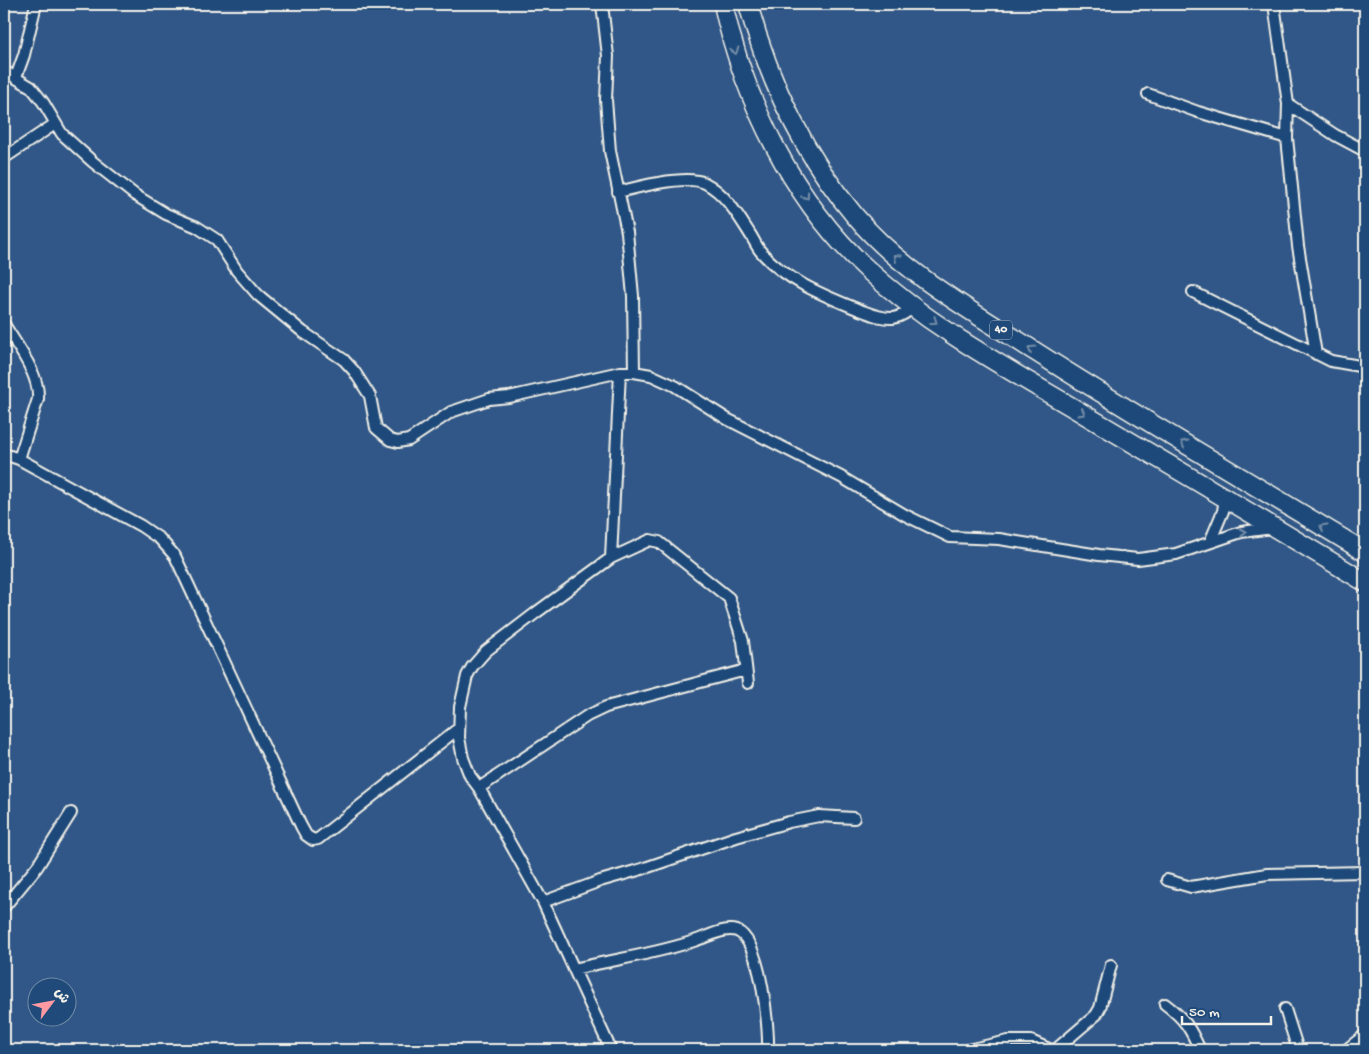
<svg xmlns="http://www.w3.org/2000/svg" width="1369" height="1054" viewBox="0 0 1369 1054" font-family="'Gochi Hand','Playpen Sans Arabic',sans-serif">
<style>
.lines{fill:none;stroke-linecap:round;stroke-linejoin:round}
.street-casing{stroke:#f4f1e8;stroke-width:14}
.highway-casing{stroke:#f4f1e8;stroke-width:21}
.street{stroke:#1f4a7a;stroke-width:10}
.highway{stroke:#1f4a7a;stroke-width:18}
.oneway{stroke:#748da6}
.labels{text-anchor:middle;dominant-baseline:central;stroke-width:4;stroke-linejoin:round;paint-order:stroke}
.shield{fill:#1f4a7a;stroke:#b4bfc7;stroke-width:1}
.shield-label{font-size:12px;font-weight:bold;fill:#f4f1e8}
</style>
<rect width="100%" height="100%" fill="#305787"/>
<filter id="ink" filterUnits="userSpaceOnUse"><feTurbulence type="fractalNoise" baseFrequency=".02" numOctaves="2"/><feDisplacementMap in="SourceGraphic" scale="10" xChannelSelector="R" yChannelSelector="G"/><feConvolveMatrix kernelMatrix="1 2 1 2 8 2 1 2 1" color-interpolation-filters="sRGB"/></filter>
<g filter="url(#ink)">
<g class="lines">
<defs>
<path id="street" d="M602 4 608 56 606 100 610 151 627 232 633 296 634 372
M1274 4 1288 104 1287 138 1298 246 1316 354
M4 71 31 87 43 102 62 134 93 162 135 195 166 214 197 227 217 240 237 271 258 295 303 332 344 360 354 371 370 396 376 428 390 440 398 442 409 440 451 412 489 399 509 397 620 372H634L651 375 675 386 727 419 841 477 905 515 950 537 999 539 1099 555 1138 559 1176 554 1241 532 1273 528
M16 77 24 55 36 4
M1148 94 1198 112 1287 138
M1288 104 1335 135 1365 151
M4 158 55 124
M618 192C639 187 686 174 705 183 725 193 738 215 750 234 754 240 757 248 762 253 787 281 823 295 857 309 869 313 880 319 893 318 901 317 907 312 913 307
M1193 292 1331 361 1365 367
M4 324C16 345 40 374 38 399L19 459 4 454
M19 459 141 526 160 539 175 556 301 826 306 835 313 840 318 839 459 728
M1210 542 1223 511 1225 498
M611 558 620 372
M479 788 587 716 606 707 746 670
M1167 880 1191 887 1267 874 1365 872
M543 902 600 881 642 869 736 837 789 822 819 816 854 818
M4 907 37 867 71 813
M574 969C615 959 657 954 697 940 709 936 725 927 737 931 761 940 769 1027 768 1050
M1165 1004C1185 1019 1190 1028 1200 1050
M1285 1009 1298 1050
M611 1050 543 902 479 788 470 776 463 758 459 738 460 707 467 676 472 667 486 651 537 612 611 558 650 540 659 542 729 598 743 641 748 683
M967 1050 1008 1041H1031L1051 1050
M1055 1050 1096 1015 1100 1008 1111 965
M1346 1050 1365 1035"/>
<path id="highway" d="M723 4C744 100 793 201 867 269 932 329 1012 371 1087 416 1180 471 1273 526 1365 582
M748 4C769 81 803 154 855 216 904 274 972 311 1036 352 1144 421 1255 485 1365 552"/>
</defs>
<!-- street casing -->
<use href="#street" class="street-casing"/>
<!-- highway casing -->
<use href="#highway" class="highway-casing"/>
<!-- street -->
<use href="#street" class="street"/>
<!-- highway -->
<use href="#highway" class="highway"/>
</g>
<!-- one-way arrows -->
<defs><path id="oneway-chevron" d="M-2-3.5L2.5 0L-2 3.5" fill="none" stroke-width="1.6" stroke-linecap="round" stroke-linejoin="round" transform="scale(1.25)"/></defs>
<g class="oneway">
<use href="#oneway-chevron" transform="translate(735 51) rotate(73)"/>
<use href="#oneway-chevron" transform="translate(806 196) rotate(54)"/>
<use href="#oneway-chevron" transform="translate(897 257) rotate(-138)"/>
<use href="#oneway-chevron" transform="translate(934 321) rotate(34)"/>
<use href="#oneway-chevron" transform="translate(1031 349) rotate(-148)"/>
<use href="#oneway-chevron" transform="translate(1082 413) rotate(30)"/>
<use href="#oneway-chevron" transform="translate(1184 443) rotate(-149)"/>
<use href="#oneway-chevron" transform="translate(1323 527) rotate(-149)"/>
<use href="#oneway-chevron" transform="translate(1243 532) rotate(-11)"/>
</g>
</g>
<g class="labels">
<!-- shield labels -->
<rect class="shield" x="990" y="320.5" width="22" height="19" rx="4"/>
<g class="shield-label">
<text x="1001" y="330">40</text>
</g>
</g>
<!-- margin -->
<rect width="1369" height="1054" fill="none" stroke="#1f4a7a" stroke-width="20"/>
<rect x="10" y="10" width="1349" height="1034" fill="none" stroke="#f4f1e8" stroke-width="2" filter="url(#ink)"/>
<!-- north arrow -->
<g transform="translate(52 1002) rotate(58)"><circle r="24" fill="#1f4a7a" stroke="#748da6"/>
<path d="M0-4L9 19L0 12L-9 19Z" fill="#ff9aa2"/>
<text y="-8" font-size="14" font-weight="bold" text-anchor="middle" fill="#f4f1e8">ش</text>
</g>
<!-- scale -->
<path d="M1182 1016v8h89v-8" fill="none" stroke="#f4f1e8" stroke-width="2.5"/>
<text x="1189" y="1016" font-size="15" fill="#f4f1e8" stroke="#1f4a7a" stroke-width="4" paint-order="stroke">50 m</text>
</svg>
